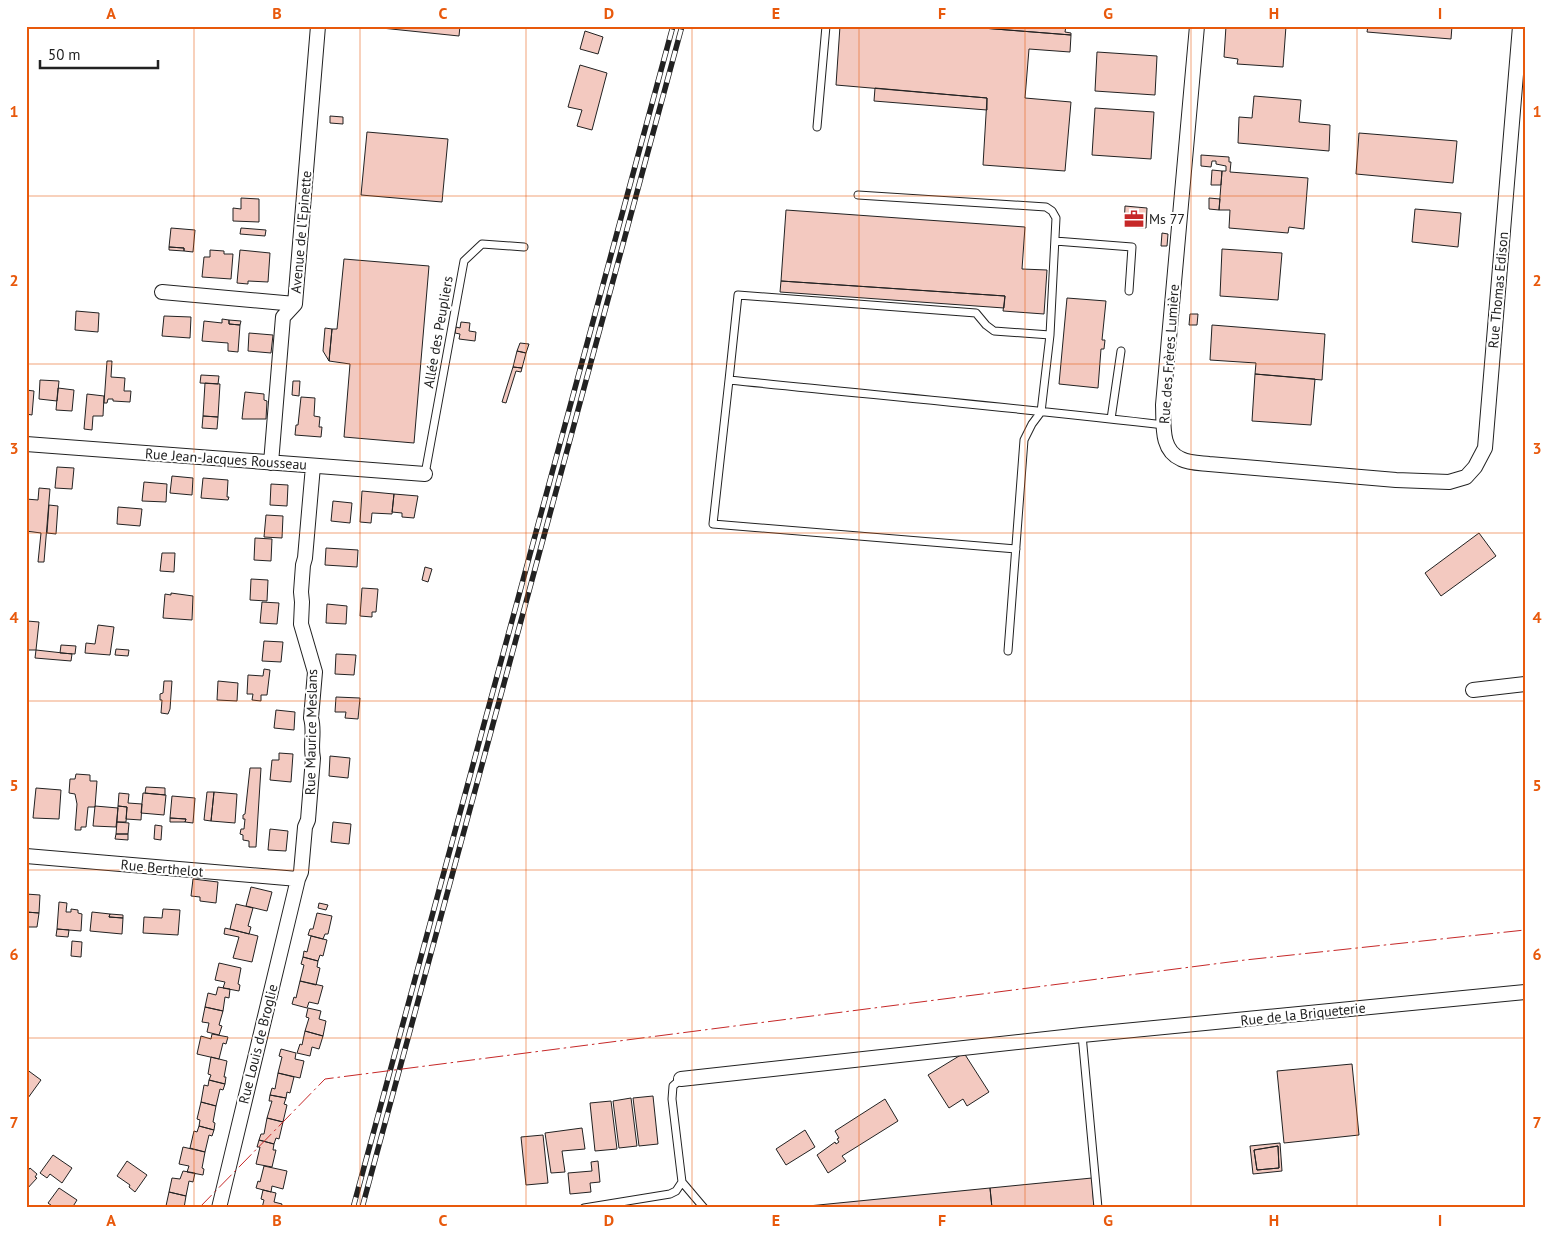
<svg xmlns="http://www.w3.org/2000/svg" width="1551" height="1234" viewBox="0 0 1551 1234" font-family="'PT Sans',sans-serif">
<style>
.building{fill:#f3c9c0;stroke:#222;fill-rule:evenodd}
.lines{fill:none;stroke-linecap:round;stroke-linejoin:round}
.lane-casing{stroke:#222;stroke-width:9}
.street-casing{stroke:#222;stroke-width:16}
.lane{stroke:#fff;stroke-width:7}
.street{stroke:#fff;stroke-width:14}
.rail-casing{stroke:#222;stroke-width:5.5}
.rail{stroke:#fff;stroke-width:4;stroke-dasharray:11;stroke-linecap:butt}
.power{stroke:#c62828;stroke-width:1;stroke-dasharray:18 4 2.5 4;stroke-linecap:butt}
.grid{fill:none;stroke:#e8590c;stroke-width:1;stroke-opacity:0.55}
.labels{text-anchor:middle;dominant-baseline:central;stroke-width:4;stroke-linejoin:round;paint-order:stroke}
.poi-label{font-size:14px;fill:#222;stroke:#fff;text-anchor:start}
.street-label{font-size:14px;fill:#222;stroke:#fff}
.neatline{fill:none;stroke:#e8590c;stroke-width:2}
.grid-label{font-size:16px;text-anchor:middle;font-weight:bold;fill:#e8590c}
</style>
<rect width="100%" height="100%" fill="#fff"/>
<!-- building -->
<path class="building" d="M362 26H460L459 36Z
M840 26H957L1071 35 1070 52 1029 49 1025 98 1071 102 1065 171 983 165 987 98 836 85Z
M957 26H1066L1065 32 1071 33V35Z
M1226 26H1286L1283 67 1237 64 1238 59 1224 57Z
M1368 26H1452L1451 39 1367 32Z
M585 31 603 37 598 54 580 49Z
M1097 52 1157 56 1155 95 1095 91Z
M580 65 607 73 592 130 577 126 582 110 568 107Z
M875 88 987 98V110L874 101Z
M1254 96 1301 100 1299 122 1330 125 1329 151 1238 143 1239 117 1252 118Z
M1095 108 1154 112 1151 159 1092 155Z
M330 116 343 117V124L330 123Z
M367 132 448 139 442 202 361 195Z
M1359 133 1457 141 1453 183 1356 174Z
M1201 155 1229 157V162H1231L1230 172 1308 178 1304 229 1289 227 1288 233 1229 228 1230 210H1219L1222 171H1226V166L1216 164V161H1212L1211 167 1201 166Z
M1212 170 1222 171 1221 185H1211Z
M241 198 259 199V222L233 221V208L241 209Z
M1209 198 1220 199 1219 210 1209 209Z
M1125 206 1147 208 1146 228 1124 227Z
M1415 209 1461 213 1458 247 1412 242Z
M786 210 1025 227 1022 269 1047 270 1044 314 1003 311 1005 296 781 281Z
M171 228 195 230 193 252 184 251V248L169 247Z
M241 228 266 230 265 236 240 234Z
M1162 233 1168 234 1167 246H1161Z
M169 247 184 248V251L169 250Z
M1222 249 1282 253 1278 300 1220 296Z
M210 250 224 251V254H233L231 279 202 277 204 257H210Z
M240 250 270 253 268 282 248 281V284L237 283Z
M344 259 429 266 414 443 344 437 350 364 329 361 332 329H337Z
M781 281 1005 296 1004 308 780 292Z
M1067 298 1106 301 1102 340H1105L1104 349H1101L1098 388 1059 384Z
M76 311 99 313 98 332 75 330Z
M1190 314H1198L1197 325H1189Z
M164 316 191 317 190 338 162 336Z
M222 319 229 320V324L240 325 238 352 228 351V343L202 341 204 321 222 323Z
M229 320 241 321 240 325 229 324Z
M461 322 470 323 469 331 476 332 475 341 459 339 460 334 455 333 456 327 460 328Z
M1212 325 1325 334 1322 380 1255 374 1256 363 1210 360Z
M325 328 332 329 329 361 323 351Z
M249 333 273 335 271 353 248 351Z
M520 343 529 344 526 353 517 351Z
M517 351 526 353 522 368 513 367Z
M107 361H112L111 377 125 378 124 391H131L130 402 113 401V399H108L107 403H104Z
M513 367 522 368 521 372 516 371 506 403 502 402Z
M1255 374 1315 379 1311 425 1252 421Z
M201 375 219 376 218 384 200 383Z
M40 380 59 381 57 401 39 399Z
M293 381H300L299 396 292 395Z
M205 383 220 384 218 417 203 416Z
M58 388 74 390 72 411 56 410Z
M26 390 34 391 32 415 26 414Z
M245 392 264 394V400L267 401 266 419H242Z
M87 394 104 396 103 416H93L92 430 84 429Z
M301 397 315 398 314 416 320 417 319 427H322L321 437 295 435 296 425H298Z
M203 416 218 417 217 429 202 428Z
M57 467 74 468 72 489 55 488Z
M172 476 193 478 192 495 170 493Z
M203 478 228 480 227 497H229L228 500 201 498Z
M144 482 167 484 166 502 142 501Z
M271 484 288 485 287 506 270 505Z
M39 488 50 489 44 562H38L41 533 26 531V499L38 500Z
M362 491 394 494 392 514 372 513 371 523 360 522Z
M394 494 418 496 414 518 402 517V513L392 512Z
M333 501 352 503 350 523 331 521Z
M49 505 58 506 56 534 47 533Z
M118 507 142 509 140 526 117 524Z
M266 515 283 516 282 538 264 537Z
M1479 533 1496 556 1441 596 1425 573Z
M255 538 272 539 271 561 254 560Z
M326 548 358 550 357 567 325 565Z
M162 553H175L174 572 160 571Z
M425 567 432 569 428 582 422 580Z
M251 579 268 580 267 601 250 600Z
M362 588 378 589 376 612H372V617L360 616Z
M171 593 193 596 192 620 163 618 165 594 171 595Z
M262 602 279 603 277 624 260 623Z
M327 604 347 606 346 624 326 623Z
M27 621 39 622 36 650H26Z
M98 625 114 627 110 655 85 653 86 643 95 644Z
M264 641 283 642 281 662 262 661Z
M61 645 76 646 75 654 60 653Z
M116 649 129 650 128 656 115 655Z
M36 650 72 654 71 661 35 658Z
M336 654 356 655 354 675 335 674Z
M264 669 270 670 267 695H261V701L252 700 253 694H247L248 675 263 676Z
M164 681H172L170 709 168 714 161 713 162 700H160V694L163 693Z
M218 681 238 683 237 701 217 700Z
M336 697 360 698 358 719 345 718 346 712H335Z
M276 710 295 712 294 730 274 728Z
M279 753 293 754 291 782 270 780 272 760H279Z
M330 756 350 758 348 778 329 776Z
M250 768H261L256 847H249V841L243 840V835L240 834 241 829H244L245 819H243V815L245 814Z
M76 774 90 775V781H97L95 807H88L86 827H81V830H75L77 804 75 794 69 793 70 779H75Z
M146 787 165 788V795L145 793Z
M36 788 61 790 59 819 33 818Z
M207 792H214L211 821 204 820Z
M214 792 237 794 235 823 211 821Z
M119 793 129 794 128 803 142 804 141 820 126 819 127 807 118 806Z
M143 793 166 795 164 815 141 813Z
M172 796 195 798 193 823 185 822 186 819 170 818Z
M95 806 118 808 116 827 93 826Z
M118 806 127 807 126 822H117Z
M170 818 186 819 185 822H170Z
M117 822 129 823 128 834H116Z
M333 822 351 824 349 844 331 842Z
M155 825 162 826 161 840 154 839Z
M270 829 288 831 286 851 268 850Z
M116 834H128V840L115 839Z
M193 879 218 882 216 903 200 901V897L191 896Z
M251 887 272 892 267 911 246 906Z
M26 894 40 895 39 913 26 912Z
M59 902 67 903 66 912H71V909L78 910V913L82 914 81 931 57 929Z
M319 903 328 905 326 910 318 908Z
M236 904 253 908 248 926 251 927 249 934 230 929Z
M163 909 180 910 178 935 143 933 144 917 162 918Z
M26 912 39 913 37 927H26Z
M92 912 110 914 109 917 123 918 122 934 90 931Z
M317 913 332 916 328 934H325L323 939 308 935 310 929H313Z
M110 914 123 915V918L109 917Z
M225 928 258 936 252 962 233 958 239 937 224 934Z
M57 929 69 930 68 937 56 936Z
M311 936 327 940 323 956 320 955 318 961 303 957 304 951 307 952Z
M72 941 82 942 81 957 71 956Z
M303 957 318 961 317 967 320 968 316 985 300 981 304 965 301 964Z
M219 963 241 968 238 984 240 985 239 991 223 988 225 982 215 980Z
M300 981 323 986 318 1004 309 1002 307 1008 292 1004 294 997 296 998Z
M218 987 230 989 229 998 225 997 223 1011 205 1007 208 993 216 995Z
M205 1007 223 1011 219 1025 222 1026 219 1035 207 1032 209 1023 202 1022Z
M308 1008 321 1011 319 1019 326 1021 323 1036 305 1031 309 1018 306 1017Z
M305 1031 323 1036 319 1049 312 1047 310 1056 297 1053 300 1044 302 1045Z
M212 1034 228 1037 226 1044 223 1043 219 1059 197 1054 201 1036 211 1039Z
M281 1049 296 1053 295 1059 304 1061 300 1078 278 1073 282 1057 279 1056Z
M964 1053 989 1092 967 1106 963 1099 949 1108 928 1075Z
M211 1057 227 1061 224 1077H226L225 1084 209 1080 211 1075 208 1074Z
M1352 1064 1359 1135 1284 1143 1277 1071Z
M26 1069 41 1080 28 1098 26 1097Z
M278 1073 294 1077 290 1093 287 1092 286 1098 270 1095 272 1088 275 1089Z
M209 1080 225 1084 223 1090 220 1089 216 1106 201 1102 204 1085 208 1086Z
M270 1095 286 1098 284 1104 287 1105 283 1122 267 1118 272 1101H269Z
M653 1096 658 1144 639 1146 633 1098Z
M631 1098 637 1146 619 1148 613 1101Z
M885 1099 898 1121 842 1156 846 1161 828 1173 817 1155 835 1142 836 1144 839 1142 837 1139 839 1138 835 1131Z
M611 1101 617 1149 595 1151 590 1103Z
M201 1102 216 1106 213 1122 215 1123 214 1130 199 1126 200 1120 197 1119Z
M267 1118 283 1122 279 1139 276 1138 274 1144 259 1140 261 1134H264Z
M199 1126 214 1130 212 1136 209 1135 205 1152 190 1148 194 1131 197 1132Z
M582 1128 585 1149 562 1151 565 1172 551 1173 545 1133Z
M805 1130 815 1147 786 1165 776 1149Z
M543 1135 548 1183 526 1185 521 1137Z
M259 1140 274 1144 273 1150H276L272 1167 256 1164 260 1147H257Z
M1280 1143 1282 1171 1253 1174 1250 1146ZM1278 1146 1279 1168 1257 1170 1254 1150Z
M1278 1146 1279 1168 1257 1170 1254 1150Z
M183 1147 205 1152 202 1168 204 1169 203 1175 187 1172 189 1166 179 1164Z
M53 1155 72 1168 62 1183 50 1174 47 1178 40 1173Z
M127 1161 147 1175 135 1192 129 1187 130 1185 117 1176Z
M598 1161 600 1182 590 1183 591 1192 570 1194 568 1173 592 1171 591 1162Z
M264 1166 287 1171 283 1189 272 1186 271 1192 256 1188 258 1181 260 1182Z
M30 1168 37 1174 35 1177 37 1178 26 1190V1173Z
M183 1171 195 1173 193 1182 189 1181 186 1196 169 1192 172 1178 180 1179Z
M1092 1178 1094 1208H992L990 1188Z
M59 1188 77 1200 72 1208H55L48 1203Z
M990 1188 992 1208H788Z
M263 1190 276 1193 274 1202 282 1204 281 1208H262L264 1200 261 1199Z
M169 1192 186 1196 184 1208 166 1206Z"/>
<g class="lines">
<defs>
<path id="lane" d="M817 127 826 26
M858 195 1046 207 1052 211 1056 218 1050 335
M1055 241 1132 247 1129 291
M729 380 713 524 1016 549
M1111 419 1121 351
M425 474 464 261 482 244 524 247
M1008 651 1024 440 1032 424 1041 412 1050 335 994 331 986 325 976 313 738 295 729 380C874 395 1019 408 1164 425
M1082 1035 1098 1208
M681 1079 673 1086 672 1099 682 1182 704 1208
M584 1208 670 1194 676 1191 682 1182"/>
<path id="street" d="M1197 26 1163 405C1164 424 1160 450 1181 459 1189 463 1200 463 1209 464L1396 480 1449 482 1466 477 1475 467 1485 448 1520 26
M162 292 295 304
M26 444 425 474
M271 463 283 317 295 304 318 26
M1473 690 1525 684
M26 856 298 879
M681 1079 1082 1035 1525 992
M219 1208 298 879 301 872 305 827 308 820 313 758C310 745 315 731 311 718L315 672 301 624 302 602 301 592 303 565 305 558 313 466"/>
</defs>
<!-- lane casing -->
<use href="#lane" class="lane-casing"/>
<!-- street casing -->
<use href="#street" class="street-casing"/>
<!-- lane -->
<use href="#lane" class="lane"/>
<!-- street -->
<use href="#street" class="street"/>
<defs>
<path id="rail" d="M353 1208 673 26
M362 1208 682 26"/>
</defs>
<!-- rail casing -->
<use href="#rail" class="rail-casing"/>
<!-- rail -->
<use href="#rail" class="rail"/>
<!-- power -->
<path class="power" d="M199 1208 325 1079 1245 960 1525 930"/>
</g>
<!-- grid -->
<path class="grid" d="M194 26V1208M360 26V1208M526 26V1208M692 26V1208M859 26V1208M1025 26V1208M1191 26V1208M1357 26V1208M26 196H1525M26 364H1525M26 533H1525M26 701H1525M26 870H1525M26 1038H1525"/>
<!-- icons -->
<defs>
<symbol id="office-bare" viewBox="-9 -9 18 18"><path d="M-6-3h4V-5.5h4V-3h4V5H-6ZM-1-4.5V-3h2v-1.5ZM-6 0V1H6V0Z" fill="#c62828" stroke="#fff" stroke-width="2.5" paint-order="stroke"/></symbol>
</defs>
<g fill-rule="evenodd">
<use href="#office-bare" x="1120" y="205" width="28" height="28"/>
</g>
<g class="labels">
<!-- poi labels -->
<g class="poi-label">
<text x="1149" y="219">Ms 77</text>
</g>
<!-- street labels -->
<g class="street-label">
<text transform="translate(301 232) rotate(-85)">Avenue de l'Epinette</text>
<text transform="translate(1498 290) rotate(-85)">Rue Thomas Edison</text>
<text transform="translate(438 332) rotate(-80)">Allée des Peupliers</text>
<text transform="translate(1169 354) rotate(-86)">Rue des Frères Lumière</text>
<text transform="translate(226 459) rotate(4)">Rue Jean-Jacques Rousseau</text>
<text transform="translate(311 732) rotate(-89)">Rue Maurice Meslans</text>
<text transform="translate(162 868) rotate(5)">Rue Berthelot</text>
<text transform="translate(1303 1014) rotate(-6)">Rue de la Briqueterie</text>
<text transform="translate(258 1044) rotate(-76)">Rue Louis de Broglie</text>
</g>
</g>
<!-- border -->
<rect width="1551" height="1234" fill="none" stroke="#ffffff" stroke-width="55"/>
<!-- scale -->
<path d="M40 60v8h118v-8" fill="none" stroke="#222222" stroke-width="2.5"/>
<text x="48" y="60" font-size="15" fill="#222222" stroke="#ffffff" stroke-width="4" paint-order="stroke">50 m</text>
<rect x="28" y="28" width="1496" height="1178" class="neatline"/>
<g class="grid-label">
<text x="111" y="19">A</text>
<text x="277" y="19">B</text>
<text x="443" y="19">C</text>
<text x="609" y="19">D</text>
<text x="776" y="19">E</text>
<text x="942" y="19">F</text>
<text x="1108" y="19">G</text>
<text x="1274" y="19">H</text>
<text x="1440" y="19">I</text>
<text x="14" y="117">1</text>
<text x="1537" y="117">1</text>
<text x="14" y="286">2</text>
<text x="1537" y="286">2</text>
<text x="14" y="454">3</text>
<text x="1537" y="454">3</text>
<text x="14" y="623">4</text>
<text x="1537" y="623">4</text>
<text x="14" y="791">5</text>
<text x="1537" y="791">5</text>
<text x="14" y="960">6</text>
<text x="1537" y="960">6</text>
<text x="14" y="1128">7</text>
<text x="1537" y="1128">7</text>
<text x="111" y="1226">A</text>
<text x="277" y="1226">B</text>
<text x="443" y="1226">C</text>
<text x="609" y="1226">D</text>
<text x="776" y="1226">E</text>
<text x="942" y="1226">F</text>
<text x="1108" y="1226">G</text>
<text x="1274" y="1226">H</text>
<text x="1440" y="1226">I</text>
</g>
</svg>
